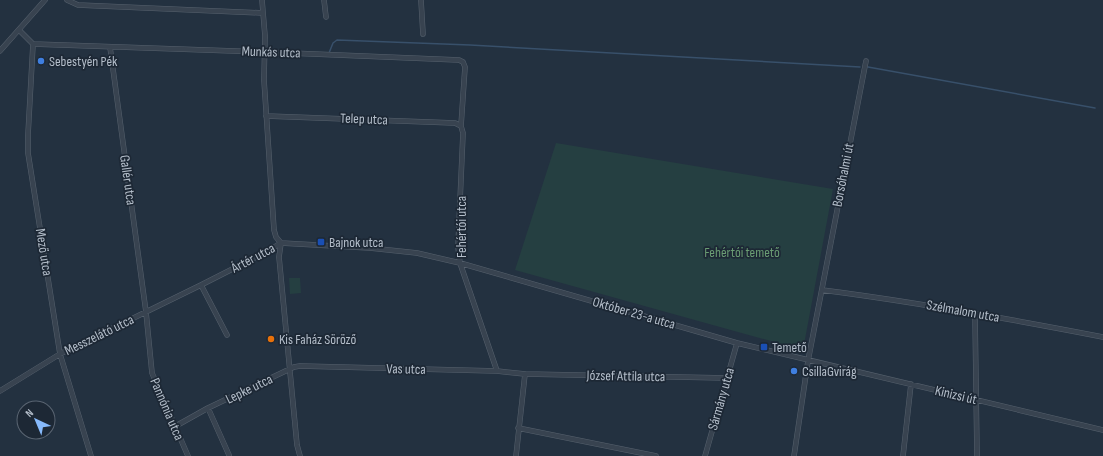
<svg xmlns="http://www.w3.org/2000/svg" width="1103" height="456" viewBox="0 0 1103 456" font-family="'Sofia Sans Condensed',sans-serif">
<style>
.green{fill:#253f41}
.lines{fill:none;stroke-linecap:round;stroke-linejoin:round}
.stream{stroke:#38506a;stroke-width:1.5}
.minor-casing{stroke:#56616d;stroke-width:5.5}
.minor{stroke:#384350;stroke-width:4.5}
.shop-dot{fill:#3f7fe0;stroke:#1d2835;stroke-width:1.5}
.transit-dot{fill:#1a4fb4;stroke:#1d2835;stroke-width:1.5}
.food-dot{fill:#e8710a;stroke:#1d2835;stroke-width:1.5}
.labels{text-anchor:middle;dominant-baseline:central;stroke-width:3.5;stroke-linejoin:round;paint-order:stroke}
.street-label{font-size:14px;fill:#b4beca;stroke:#1d2835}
.poi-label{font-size:14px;fill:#b4beca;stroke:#1d2835;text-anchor:start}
.park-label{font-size:14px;fill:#6a9c73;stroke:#1d2835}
</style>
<rect width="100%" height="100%" fill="#233140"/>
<!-- green -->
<path class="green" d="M556 143 833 189 803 350 515 270Z
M289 278H300L301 293 290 294Z"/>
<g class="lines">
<!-- stream -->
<path class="stream" d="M329 53 333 43 337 40 470 45 860 67
M868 67 1095 108"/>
<defs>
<path id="minor" d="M67 0 78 5 263 13
M262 0 265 36 264 80 274 230 276 237 281 243
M324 0 326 17
M421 0 423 34
M19 30 33 44 265 52 459 60 463 62 465 67 461 126 463 133 458 247 460 263 497 371
M33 44 28 135V153L60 354 91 456
M110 47 146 312 152 373 188 456
M0 51 45 0
M266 116 455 123 461 126
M281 243 279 257 297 445 300 456
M822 290C916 302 1010 319 1103 337
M975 313 977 456
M227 335 201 285 266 252 281 243 370 248 417 253 460 263 737 343 1103 430
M0 391 60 354 201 285
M208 408 229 455
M174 427 208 408 294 367 300 366 497 371 525 374 727 378
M518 428 656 456
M516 456 525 374
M705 456 737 343
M794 456 808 361 866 61
M903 456 911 384"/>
</defs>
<!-- minor casing -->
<use href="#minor" class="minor-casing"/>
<!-- minor -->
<use href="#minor" class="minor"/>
</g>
<!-- markers -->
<g class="shop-dot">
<circle cx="41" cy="61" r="4"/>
<circle cx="794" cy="371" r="4"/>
</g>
<g class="transit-dot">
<rect x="317" y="238" width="8" height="8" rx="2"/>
<rect x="760" y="343" width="8" height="8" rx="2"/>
</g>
<circle class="food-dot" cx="271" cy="339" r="4"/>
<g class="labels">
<!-- street labels -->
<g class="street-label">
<text transform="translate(271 52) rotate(2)">Munkás utca</text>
<text transform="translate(364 119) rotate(2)">Telep utca</text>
<text transform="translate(843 175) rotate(-79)">Borsóhalmi út</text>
<text transform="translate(128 180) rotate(82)">Gallér utca</text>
<text transform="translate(461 227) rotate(-90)">Fehértói utca</text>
<text transform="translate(44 252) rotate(81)">Mező utca</text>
<text transform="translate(253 258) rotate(-28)">Ártér utca</text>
<text transform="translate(963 311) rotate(10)">Szélmalom utca</text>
<text transform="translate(634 313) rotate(16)">Október 23-a utca</text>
<text transform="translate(99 335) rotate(-26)">Messzelátó utca</text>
<text transform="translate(406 369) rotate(1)">Vas utca</text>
<text transform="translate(626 376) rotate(1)">József Attila utca</text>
<text transform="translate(249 389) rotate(-26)">Lepke utca</text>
<text transform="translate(956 395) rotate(13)">Kinizsi út</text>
<text transform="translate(721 399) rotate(-74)">Sármány utca</text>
<text transform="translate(167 409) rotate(67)">Pannónia utca</text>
</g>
<!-- poi labels -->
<g class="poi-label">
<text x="49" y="61">Sebestyén Pék</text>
<text x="329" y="242">Bajnok utca</text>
<text x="279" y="339">Kis Faház Söröző</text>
<text x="772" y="347">Temető</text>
<text x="802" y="371">CsillaGvirág</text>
</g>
<!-- park labels -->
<g class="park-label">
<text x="742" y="252">Fehértói temető</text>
</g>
</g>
<!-- north arrow -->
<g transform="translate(36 420) rotate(316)"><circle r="19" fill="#1d2835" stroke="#596471"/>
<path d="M0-3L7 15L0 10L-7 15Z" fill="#87bafc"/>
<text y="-6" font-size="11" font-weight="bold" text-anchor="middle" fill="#b4beca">N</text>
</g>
</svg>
